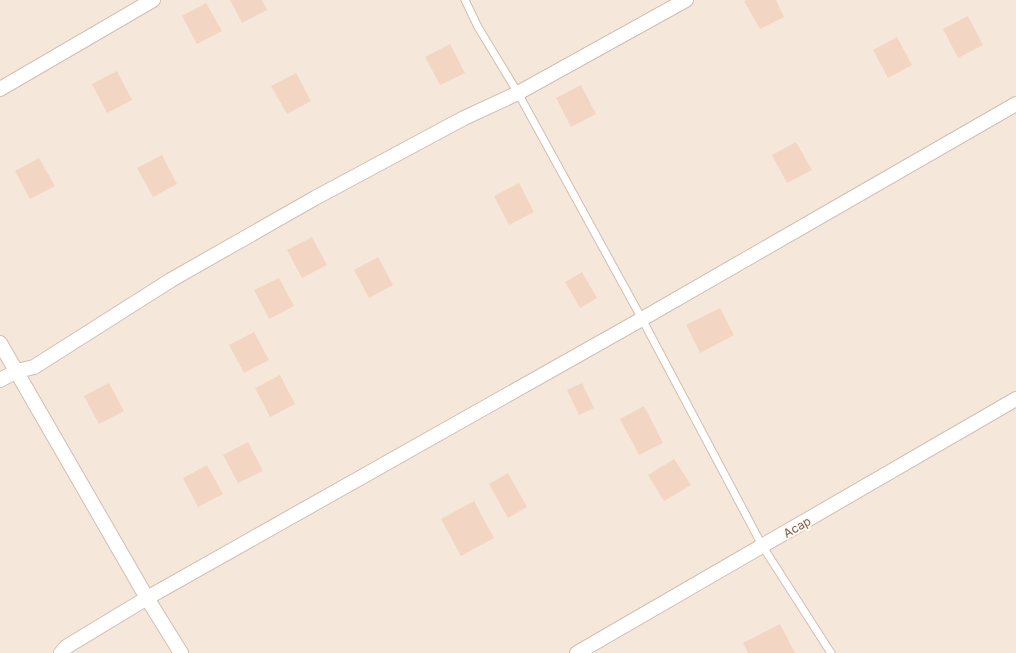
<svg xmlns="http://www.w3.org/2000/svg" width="1016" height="653" viewBox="0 0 1016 653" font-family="Inter,sans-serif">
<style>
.residential{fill:#f5e8da}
.building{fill:#f3d5c3}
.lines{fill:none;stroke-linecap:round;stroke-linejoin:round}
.lane-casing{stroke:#d1beb0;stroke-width:9}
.street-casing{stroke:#d1beb0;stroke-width:16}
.lane{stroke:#fff;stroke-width:7}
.street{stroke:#fff;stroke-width:14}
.labels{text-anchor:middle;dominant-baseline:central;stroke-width:4;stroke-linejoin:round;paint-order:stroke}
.street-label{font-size:12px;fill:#7a5c4d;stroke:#fffaf3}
</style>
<rect width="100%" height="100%" fill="#fdf6ec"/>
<!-- residential -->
<path class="residential" d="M0 0H1016V653H0Z"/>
<!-- building -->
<path class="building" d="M230 0H262L267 10 242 23Z
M747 0H776L784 17 760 29 744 1Z
M206 3 222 31 197 44 182 16Z
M968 16 983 45 958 58 943 29Z
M897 37 912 65 888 78 873 50Z
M450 44 465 73 440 85 425 57Z
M117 71 132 100 107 113 92 84Z
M296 73 311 101 287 114 271 86Z
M581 85 596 114 571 127 556 98Z
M796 142 812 170 787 183 772 155Z
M162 155 177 184 153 197 137 168Z
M39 158 55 186 30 199 15 171Z
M519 183 534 212 509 225 494 196Z
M312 237 327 265 302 278 287 250Z
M378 257 393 285 369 298 354 270Z
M582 272 597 298 580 308 565 282Z
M279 278 294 306 269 319 254 290Z
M720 308 734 335 700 353 686 325Z
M254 332 269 360 244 373 229 345Z
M280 375 295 404 270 417 255 388Z
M109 383 124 411 99 424 84 396Z
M582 383 594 408 579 415 567 390Z
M644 406 663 443 639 455 620 419Z
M248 442 263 471 238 483 223 455Z
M674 459 691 485 664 501 648 475Z
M207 465 223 494 198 507 183 478Z
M508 473 527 507 508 518 489 484Z
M474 501 494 538 461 556 441 519Z
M780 624 795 653H748L743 643Z"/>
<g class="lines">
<defs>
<path id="lane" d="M465 0 478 27 518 93 642 319 763 547 831 653"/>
<path id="street" d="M0 89 153 0
M0 343 147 598 66 647 61 653
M0 380 17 371 34 367 171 280 315 198 464 118 518 93 686 0
M181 653 147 598 642 319 1016 104
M577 653 1016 399"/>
</defs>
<!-- lane casing -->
<use href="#lane" class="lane-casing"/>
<!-- street casing -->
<use href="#street" class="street-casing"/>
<!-- lane -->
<use href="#lane" class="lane"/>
<!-- street -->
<use href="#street" class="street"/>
</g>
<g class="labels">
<!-- street labels -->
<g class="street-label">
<text transform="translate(797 527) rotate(-30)">Асар</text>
</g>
</g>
</svg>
